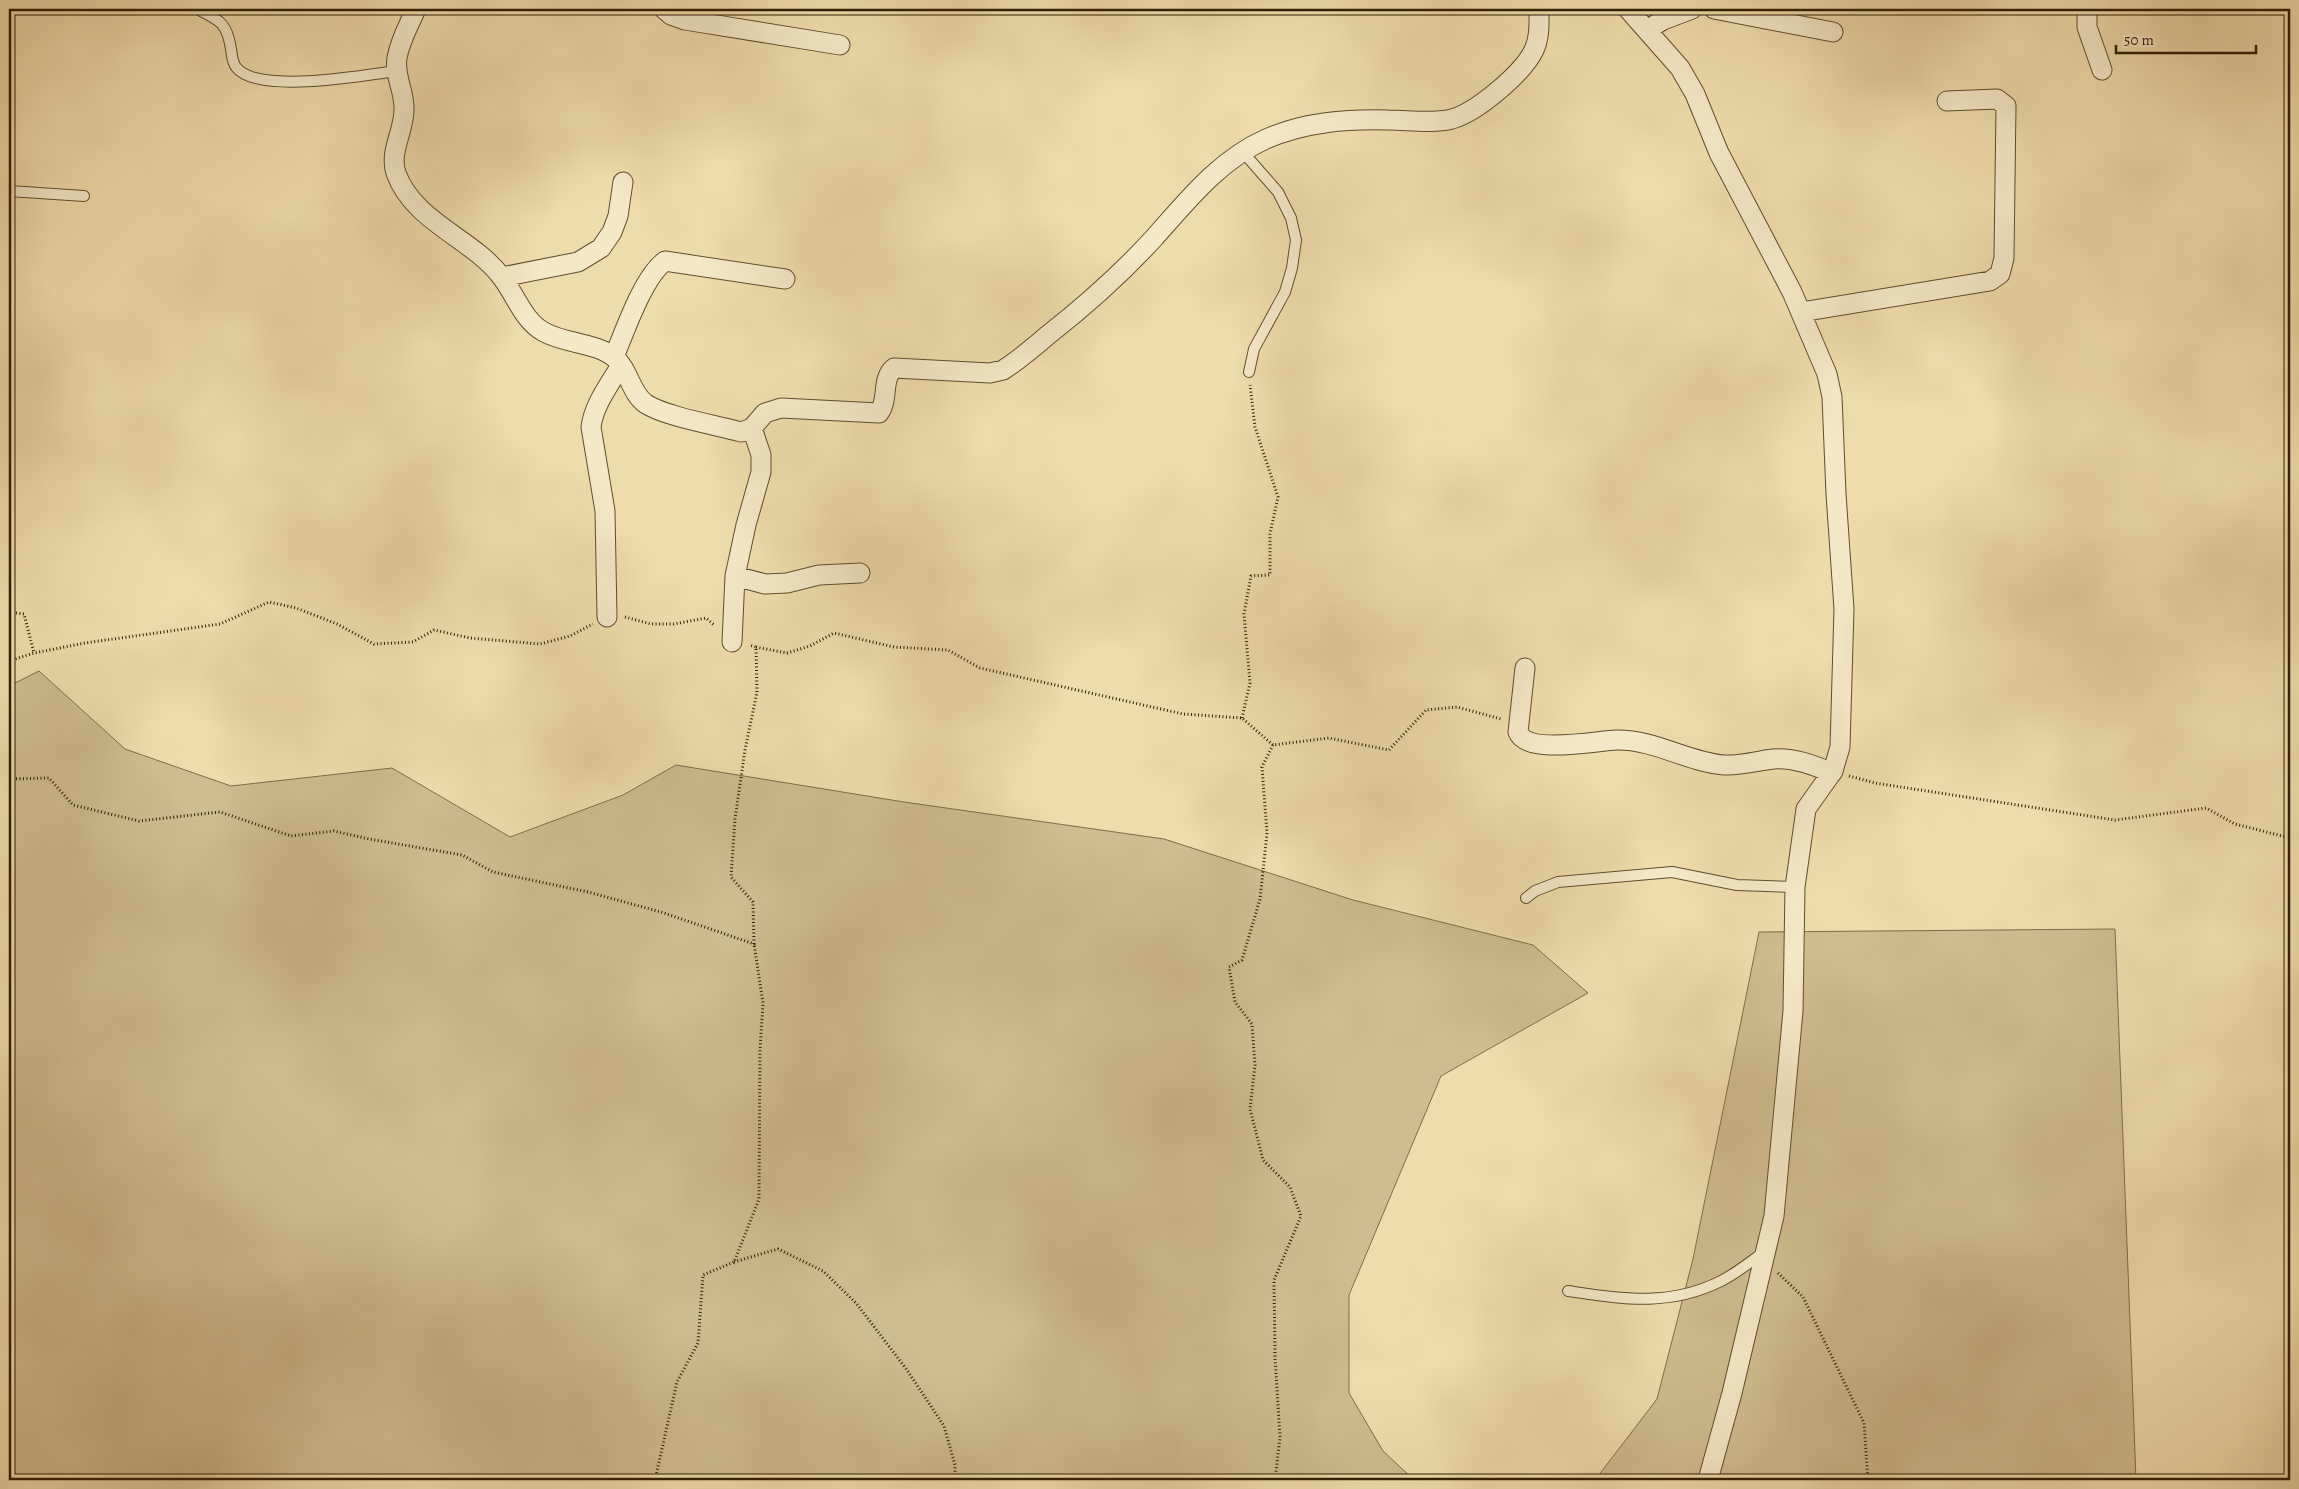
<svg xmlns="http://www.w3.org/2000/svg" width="2299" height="1489" viewBox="0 0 2299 1489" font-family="Alegreya,serif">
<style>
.green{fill:#cfbc90;stroke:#806c4a}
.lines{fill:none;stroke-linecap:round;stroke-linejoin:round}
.service-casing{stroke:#604d2f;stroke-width:12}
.minor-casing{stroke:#604d2f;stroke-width:21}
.path{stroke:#311d05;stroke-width:3;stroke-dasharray:1 2.5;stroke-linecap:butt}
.service{stroke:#f5e8c9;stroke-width:10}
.minor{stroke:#f5e8c9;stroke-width:19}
</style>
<rect width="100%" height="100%" fill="#efdcac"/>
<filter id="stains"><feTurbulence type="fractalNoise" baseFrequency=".004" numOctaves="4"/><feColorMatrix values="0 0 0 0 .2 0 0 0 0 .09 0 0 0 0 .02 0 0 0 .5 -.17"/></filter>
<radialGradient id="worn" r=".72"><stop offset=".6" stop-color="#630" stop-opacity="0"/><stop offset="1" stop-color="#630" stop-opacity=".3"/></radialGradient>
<!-- green -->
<path class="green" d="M39 671 125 749 231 786 392 768 510 837 623 795 676 765 904 802 1164 839 1353 900 1533 945 1588 993 1441 1076 1349 1295V1393L1383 1451 1414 1480H9V686Z
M2115 929 2136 1480H1595L1657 1399 1693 1259 1759 932Z"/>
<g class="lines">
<defs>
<path id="service" d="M197 9C219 20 227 22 231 49 232 55 232 62 236 67 256 95 365 75 396 71
M1242 151 1278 192 1291 218 1296 240 1292 268 1285 292 1254 349 1249 372
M9 191 84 196
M1526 898 1535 891 1558 882 1672 872 1737 885 1795 887
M1568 1291C1623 1299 1669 1307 1721 1281 1737 1273 1751 1261 1766 1251"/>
<path id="minor" d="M416 9C409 25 400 40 397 58 394 76 405 92 404 110 404 131 389 152 396 173 413 221 471 238 500 275 515 293 523 321 544 332 565 344 596 342 615 358 629 370 631 394 646 404 667 417 716 425 741 432L752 428 765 413 781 408 879 413C889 400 881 379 894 368L990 373 1003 370C1019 360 1034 347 1048 335 1085 306 1121 274 1154 238 1187 201 1219 160 1266 139 1305 122 1346 119 1388 120 1409 120 1431 124 1452 119 1477 112 1523 73 1534 50 1540 37 1539 23 1539 9
M664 9 671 15 685 20 840 45
M1628 9 1680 68 1695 94 1719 153 1792 292 1827 374 1832 397 1836 494 1844 609 1840 747 1833 771 1806 809 1795 887 1793 1011 1774 1216 1732 1393 1708 1480
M1714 9 1833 32
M2087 9V27L2102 70
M1647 30 1663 20 1692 9
M502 277 578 262 601 248 612 232 618 216 623 182
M1801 312 1990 281 2000 274 2004 258 2006 106 1997 99 1947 101
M614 357C625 331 643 277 665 261L785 279
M735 576 765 584 787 583 819 575 860 573
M607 617 605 511 591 427C594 404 610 384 621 365
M732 642 735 576 746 525 761 472V455L752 428
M1525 668 1518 732C1527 755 1595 741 1616 740 1654 739 1687 762 1724 765 1741 766 1756 761 1773 759 1793 757 1814 765 1832 773"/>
</defs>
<!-- service casing -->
<use href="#service" class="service-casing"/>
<!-- minor casing -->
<use href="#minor" class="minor-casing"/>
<!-- path -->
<path class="path" d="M9 612 24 614 34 653
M625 617 651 624H674L706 618 714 625
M756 647 787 653 810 646 834 633 894 647 948 650 980 668 1183 714 1242 718 1273 745 1329 738 1389 750 1426 710 1457 707 1501 719
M9 661 34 653 85 643 220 624 269 602 296 608 337 624 374 644 413 642 434 630 470 638 540 644 570 636 593 624
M1242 718 1250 683 1244 614 1251 576 1270 575V534L1278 497 1255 427 1250 385
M1273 745 1262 767 1267 833 1260 899 1242 960 1229 967 1235 1002 1252 1024 1255 1065 1250 1109 1263 1160 1290 1187 1301 1216 1274 1280 1275 1357 1280 1437 1275 1480
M1849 776 1875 783 2115 820 2206 808 2235 824 2290 838
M9 779 49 778 73 805 139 821 220 812 291 836 334 831 369 839 462 855 493 872 588 892 661 912 754 944 753 902 731 877 735 819 745 750 757 692 756 647 749 645
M734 1262 778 1249 823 1271 856 1303 907 1370 944 1426 955 1465V1480
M1778 1273 1803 1297 1864 1423 1868 1480
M9 1477 10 1480
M655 1480 677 1382 698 1343 703 1275 734 1262 759 1199 760 1049 763 1003 754 944"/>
<!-- service -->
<use href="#service" class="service"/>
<!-- minor -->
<use href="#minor" class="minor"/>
</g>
<!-- margin -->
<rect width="2299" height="1489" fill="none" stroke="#efdcac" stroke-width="30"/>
<rect x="10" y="10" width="2279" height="1469" fill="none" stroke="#311d05" stroke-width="2.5"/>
<rect x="15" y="15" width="2269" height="1459" fill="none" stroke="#311d05"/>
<!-- scale -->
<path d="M2116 45v8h140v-8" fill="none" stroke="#311d05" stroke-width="2.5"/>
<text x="2124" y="45" font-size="15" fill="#311d05" stroke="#f5e8c9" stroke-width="4" paint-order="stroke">50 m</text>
<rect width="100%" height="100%" filter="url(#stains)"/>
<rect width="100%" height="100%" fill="url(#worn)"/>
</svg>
